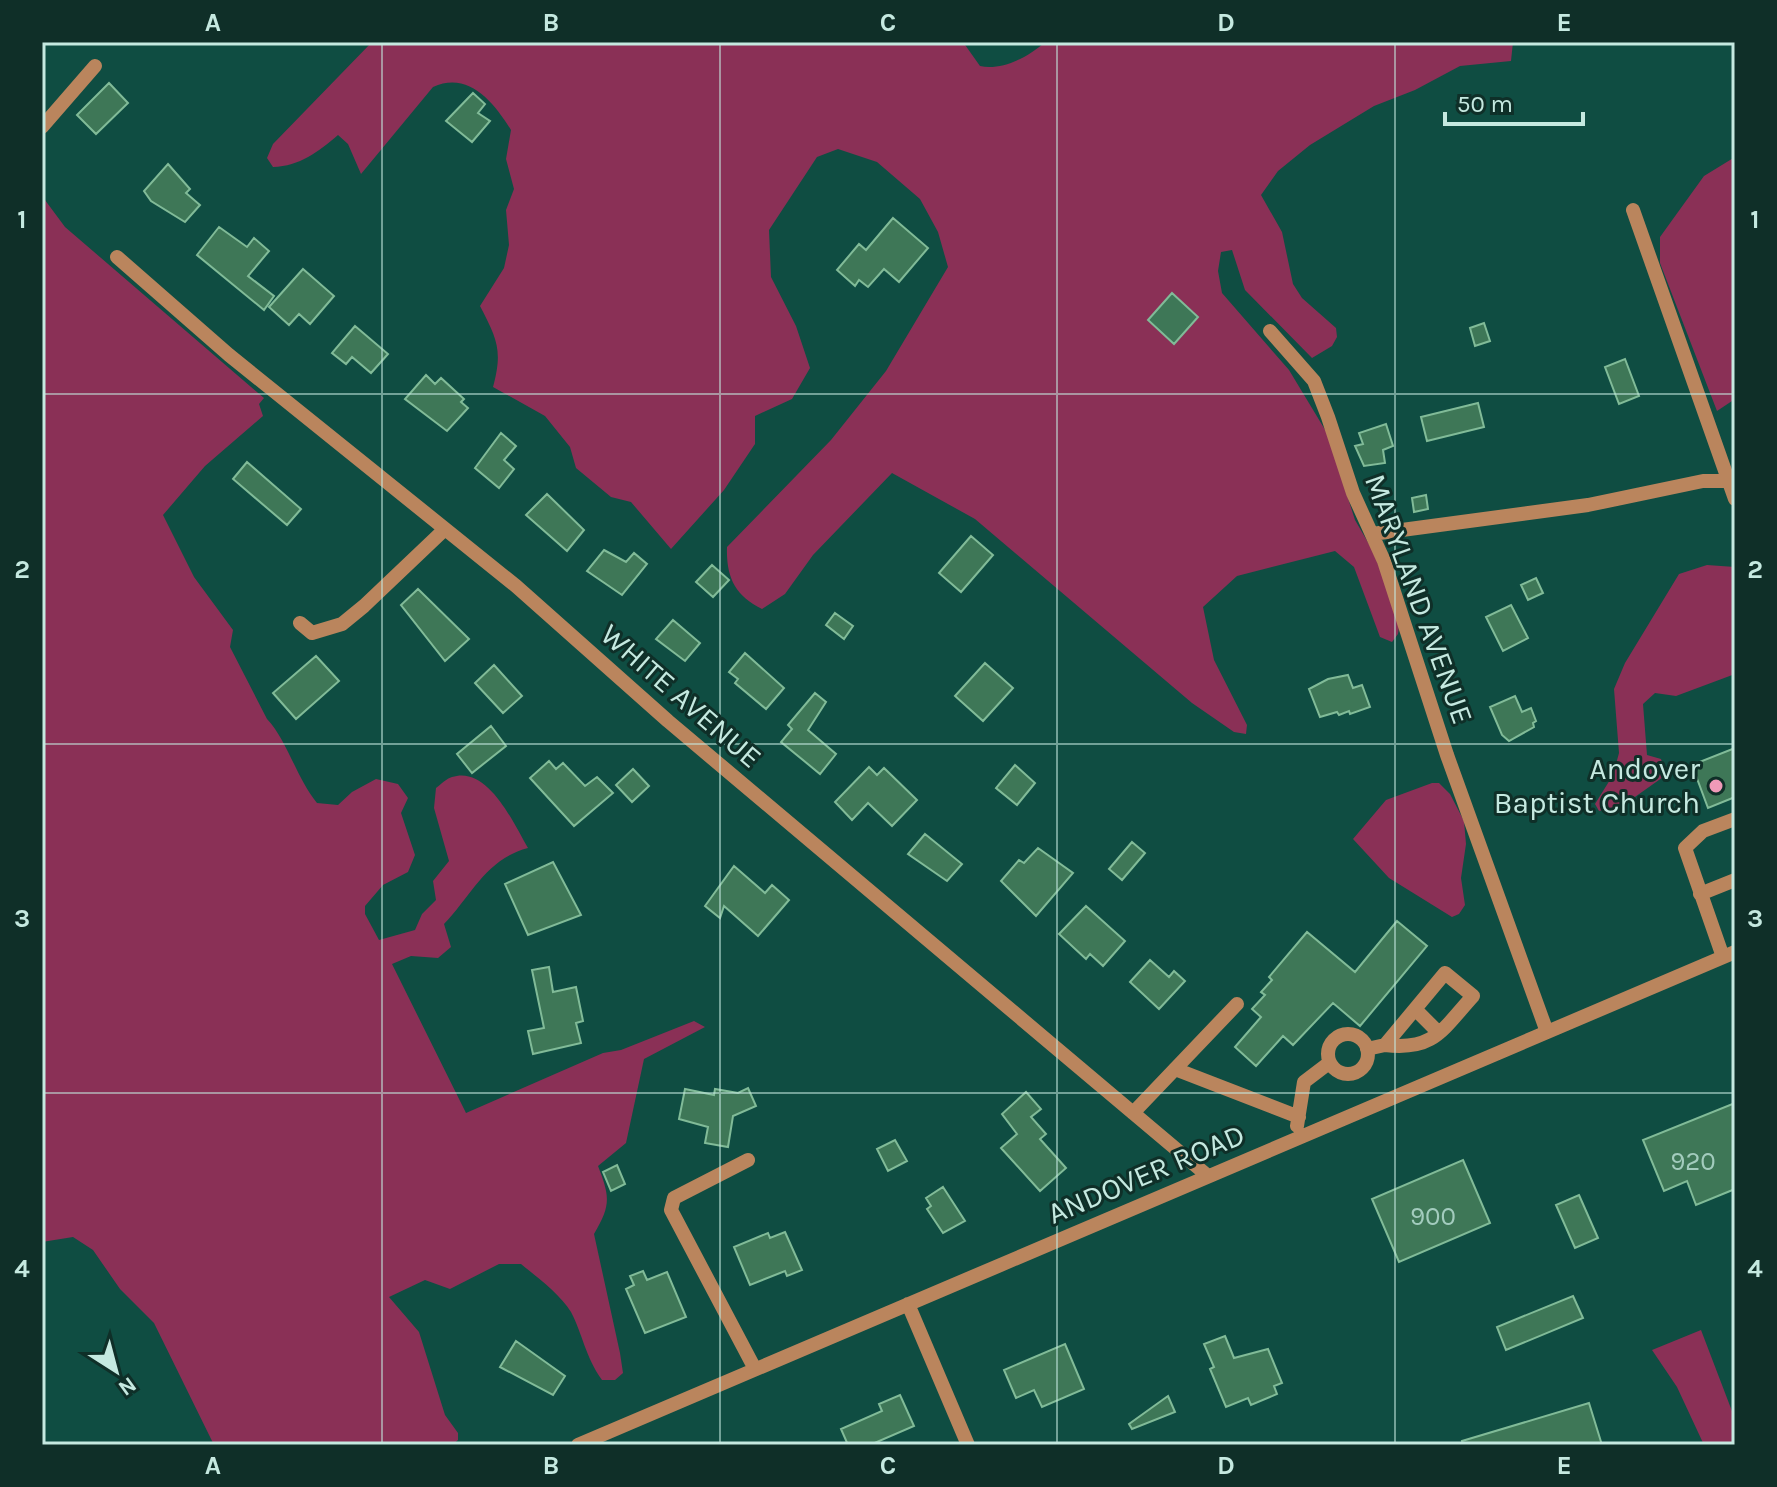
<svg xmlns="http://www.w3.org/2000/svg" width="1777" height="1487" viewBox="0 0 1777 1487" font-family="Karla,sans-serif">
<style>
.green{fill:#8a3056}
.building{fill:#3e7757;stroke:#81bb98;stroke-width:2}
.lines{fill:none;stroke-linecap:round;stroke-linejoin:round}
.minor{stroke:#ba855d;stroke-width:14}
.grid{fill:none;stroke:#c5e9e0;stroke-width:2;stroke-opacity:0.55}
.poi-dot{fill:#ef9ab8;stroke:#0f2f28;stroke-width:3}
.labels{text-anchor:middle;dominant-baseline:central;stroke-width:6;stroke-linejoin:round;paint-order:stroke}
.number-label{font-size:26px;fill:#a3ccbe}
.street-label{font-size:30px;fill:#c5e9e0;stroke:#0f2f28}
.poi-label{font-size:30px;fill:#c5e9e0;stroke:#0f2f28;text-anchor:end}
.neatline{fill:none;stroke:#c5e9e0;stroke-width:3}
.grid-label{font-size:26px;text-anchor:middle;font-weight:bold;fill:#c5e9e0}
</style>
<rect width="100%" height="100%" fill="#0f4d42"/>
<!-- green -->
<path class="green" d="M372 42H963L980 66C1001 71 1029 57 1045 42H1513L1511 61 1460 66 1415 90 1374 106 1310 145 1278 171 1261 195 1282 232 1293 284 1302 298 1336 328 1337 337 1332 346 1312 358 1245 290 1232 250 1221 252 1218 271 1222 293 1289 370 1327 433 1355 520 1373 551 1400 621 1398 634 1392 642 1380 637 1354 567 1335 551 1237 576 1203 607 1214 660 1247 725 1246 734 1234 732 1192 703 975 519 892 473 813 555 785 594 762 609C735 596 726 577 727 547L831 440 886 371 948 267 938 232 920 199 877 162 838 149 817 157 769 230 771 277 796 326 810 368 792 399 755 416V444L724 490 671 549 631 502 611 497 576 468 570 447 545 416 493 387C503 350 497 339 480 306L504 268 509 245 506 210 514 189 506 159 511 130C493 101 468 71 433 87L361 174 348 144 338 135C318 152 300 166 273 167L267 158 273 144Z
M1735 157V399L1717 411 1660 263V237L1704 176Z
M42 196 65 227 264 398 259 404 263 416 205 466 163 515 194 577 233 630 230 647 267 719C287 740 296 777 317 803L338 805 352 792 376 779 398 784 408 798 401 813 415 855 408 872 383 885 365 906V914L379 940 415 930 422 914 436 900 433 881 449 861 434 808 436 788C440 785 447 778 452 777 488 765 514 824 528 848 486 859 472 895 444 924L451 947 438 958 411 956 392 964 466 1113 603 1053 621 1050 694 1021 705 1027 644 1059 626 1143 598 1166C610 1197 611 1205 594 1234L620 1353 623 1373 615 1380H602C585 1356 583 1335 571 1312 560 1294 537 1277 521 1264H499L450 1289 425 1280 389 1297 419 1332 445 1415 458 1433V1440L452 1445H214L154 1323 120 1289 93 1250 73 1237 42 1242Z
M1707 565 1735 567V674L1676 696 1655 693 1643 704 1647 755 1661 759 1666 775 1625 804 1599 811 1595 804 1613 775 1619 753 1614 689 1625 663 1679 574Z
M1432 783H1439L1450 794 1464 821 1466 844 1461 878 1465 905 1459 914 1452 917 1389 878 1353 839 1386 800Z
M1701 1330 1735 1419V1445H1704L1677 1387 1652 1350Z"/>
<!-- building -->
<path class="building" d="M109 83 128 103 96 134 77 115Z
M473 93 485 104 478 113 490 121 472 142 446 121Z
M168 164 190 189 186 193 200 205 185 222 151 201 144 191Z
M893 218 928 248 899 282 884 269 868 287 859 280 855 286 837 270 859 244 866 250Z
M219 227 247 247 254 238 269 251 248 276 274 296 264 310 197 255Z
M303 269 334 296 310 324 299 314 289 325 269 307Z
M1172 293 1198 317 1174 344 1148 320Z
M1484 323 1490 341 1475 346 1470 328Z
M355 326 388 354 371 373 352 357 346 364 332 353Z
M1625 359 1639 396 1619 404 1605 367Z
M426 375 435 384 441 378 464 399 461 402 468 408 447 431 405 399Z
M1478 403 1484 427 1427 441 1421 417Z
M1386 424 1393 446 1383 450 1385 463 1364 466 1355 446 1363 444 1359 433Z
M501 433 516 446 504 460 514 469 499 488 475 468Z
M247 462 301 509 287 525 233 479Z
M547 494 584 530 567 551 526 515Z
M1426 495 1428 509 1414 512 1412 498Z
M971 536 993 555 961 592 939 573Z
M604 550 626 562 634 553 647 564 622 595 587 571Z
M712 565 729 580 713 597 696 582Z
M1536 578 1543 593 1528 600 1521 585Z
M418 589 469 639 445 661 401 605Z
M1511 605 1528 638 1503 651 1486 617Z
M835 613 853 626 844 639 826 625Z
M673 620 700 643 685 661 656 639Z
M745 653 784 688 766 709 735 683 738 679 729 672Z
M316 656 339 681 296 719 273 693Z
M985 663 1013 688 983 721 955 696Z
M494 665 522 696 503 713 475 683Z
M1348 675 1353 688 1362 685 1370 707 1350 714 1349 711 1339 715 1337 712 1320 717 1309 689 1328 679Z
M815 693 826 702 808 730 836 754 820 774 781 742 792 729 788 725Z
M1515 696 1522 712 1531 708 1536 721 1533 723 1534 727 1509 741 1502 735 1490 707Z
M491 726 506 746 472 773 457 754Z
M1735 748V797L1708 808 1692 765Z
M549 761 556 769 563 763 585 786 597 777 613 793 574 826 530 778Z
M1015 765 1035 783 1017 805 996 788Z
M869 767 877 775 884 768 917 800 892 826 868 803 852 820 835 802Z
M633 769 649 786 632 802 616 785Z
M925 834 962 864 947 881 908 854Z
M1132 842 1145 853 1122 880 1109 869Z
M1038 848 1073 873 1036 916 1001 881 1019 860 1024 863Z
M553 862 581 915 528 935 505 884Z
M734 866 765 893 772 885 789 900 758 936 724 906 720 918 705 906Z
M1086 906 1125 941 1103 966 1090 954 1086 959 1059 934Z
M1397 921 1427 946 1360 1026 1333 1003 1293 1045 1283 1036 1256 1066 1235 1047 1261 1017 1252 1009 1265 995 1261 992 1272 980 1269 977 1307 932 1355 972Z
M1150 960 1169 977 1174 971 1185 981 1159 1009 1130 982Z
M549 967 553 992 576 987 583 1021 576 1023 581 1043 533 1054 528 1031 544 1028 532 970Z
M748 1088 756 1106 733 1116 728 1147 705 1143 708 1127 679 1119 685 1089 714 1095 715 1089 738 1093Z
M1026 1092 1041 1109 1031 1117 1046 1134 1040 1139 1066 1168 1040 1191 1001 1148 1017 1134 1002 1114Z
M1735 1103V1189L1696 1205 1687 1181 1664 1191 1643 1140Z
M895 1140 907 1161 888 1171 877 1149Z
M1463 1160 1490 1223 1399 1262 1372 1199Z
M617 1165 625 1184 611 1191 603 1172Z
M943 1187 965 1221 943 1233 927 1209 931 1206 926 1198Z
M1579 1195 1598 1238 1575 1248 1556 1205Z
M785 1232 802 1270 787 1276 785 1271 750 1285 734 1247 768 1233 770 1238Z
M643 1271 647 1280 667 1272 686 1317 645 1333 626 1289 634 1285 630 1276Z
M1573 1296 1583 1318 1506 1350 1497 1327Z
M1225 1336 1234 1358 1268 1349 1282 1383 1274 1386 1277 1394 1251 1405 1248 1398 1226 1407 1210 1369 1214 1367 1204 1344Z
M516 1341 565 1376 553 1395 500 1367Z
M1065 1344 1084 1389 1042 1407 1034 1390 1016 1398 1004 1370Z
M900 1395 914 1426 870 1445H848L841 1429 882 1411 879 1404Z
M1168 1396 1175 1412 1132 1429 1129 1424Z
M1589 1403 1602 1445H1463L1462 1441Z"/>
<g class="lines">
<!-- minor -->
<path class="minor" d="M42 127 95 66
M1633 210 1735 499
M117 257 229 355 516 586 668 721 1208 1176
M1270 331 1314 381 1328 417 1353 493 1384 561 1447 755 1547 1032
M1372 534 1588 505 1703 481H1729
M300 623 312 633 342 624 364 606 445 529
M1700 894 1735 880
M1723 957 1685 848 1703 831 1735 819
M1415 1009 1439 1033
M1328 1054a20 20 0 1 1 40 0a20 20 0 1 1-40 0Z
M1367 1049 1385 1045 1445 973 1473 996C1442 1030 1434 1051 1385 1045
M1175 1069 1299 1117
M1133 1113 1237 1004
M1297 1126 1304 1082 1329 1063
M748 1160 674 1198 671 1210 755 1369
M908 1304 968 1445
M578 1445 1735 952"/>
</g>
<!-- grid -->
<path class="grid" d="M382 42V1445M720 42V1445M1057 42V1445M1395 42V1445M42 394H1735M42 744H1735M42 1093H1735"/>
<!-- markers -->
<circle class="poi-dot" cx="1716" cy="786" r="8"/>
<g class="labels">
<!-- number labels -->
<g class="number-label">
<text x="1693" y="1161">920</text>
<text x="1433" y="1216">900</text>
</g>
<!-- street labels -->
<g class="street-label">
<text transform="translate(1419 599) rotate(70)">MARYLAND AVENUE</text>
<text transform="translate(681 696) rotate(41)">WHITE AVENUE</text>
<text transform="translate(1146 1174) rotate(-23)">ANDOVER ROAD</text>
</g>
<!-- poi labels -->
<g class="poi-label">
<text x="1700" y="769">Andover<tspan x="1700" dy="34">Baptist Church</tspan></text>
</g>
</g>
<!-- border -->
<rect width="1777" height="1487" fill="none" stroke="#0f2f28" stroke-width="88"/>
<!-- north arrow -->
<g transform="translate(116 1371) rotate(144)" stroke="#0f2f28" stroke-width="6" paint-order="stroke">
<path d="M0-6L14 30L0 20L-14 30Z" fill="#c5e9e0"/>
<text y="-12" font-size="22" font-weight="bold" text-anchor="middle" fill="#c5e9e0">N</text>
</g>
<!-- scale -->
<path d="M1445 112v12h138v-12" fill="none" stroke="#c5e9e0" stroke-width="4"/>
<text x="1457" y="112" font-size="24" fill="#c5e9e0" stroke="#0f2f28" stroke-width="6" paint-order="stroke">50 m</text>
<rect x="44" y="44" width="1689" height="1399" class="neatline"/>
<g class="grid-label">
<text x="213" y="31">A</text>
<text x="551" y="31">B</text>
<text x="888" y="31">C</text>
<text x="1226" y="31">D</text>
<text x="1564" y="31">E</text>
<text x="22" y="228">1</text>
<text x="1755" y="228">1</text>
<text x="22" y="578">2</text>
<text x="1755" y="578">2</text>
<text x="22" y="927">3</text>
<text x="1755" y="927">3</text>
<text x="22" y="1277">4</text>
<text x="1755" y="1277">4</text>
<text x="213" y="1474">A</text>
<text x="551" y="1474">B</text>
<text x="888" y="1474">C</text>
<text x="1226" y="1474">D</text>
<text x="1564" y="1474">E</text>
</g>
</svg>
